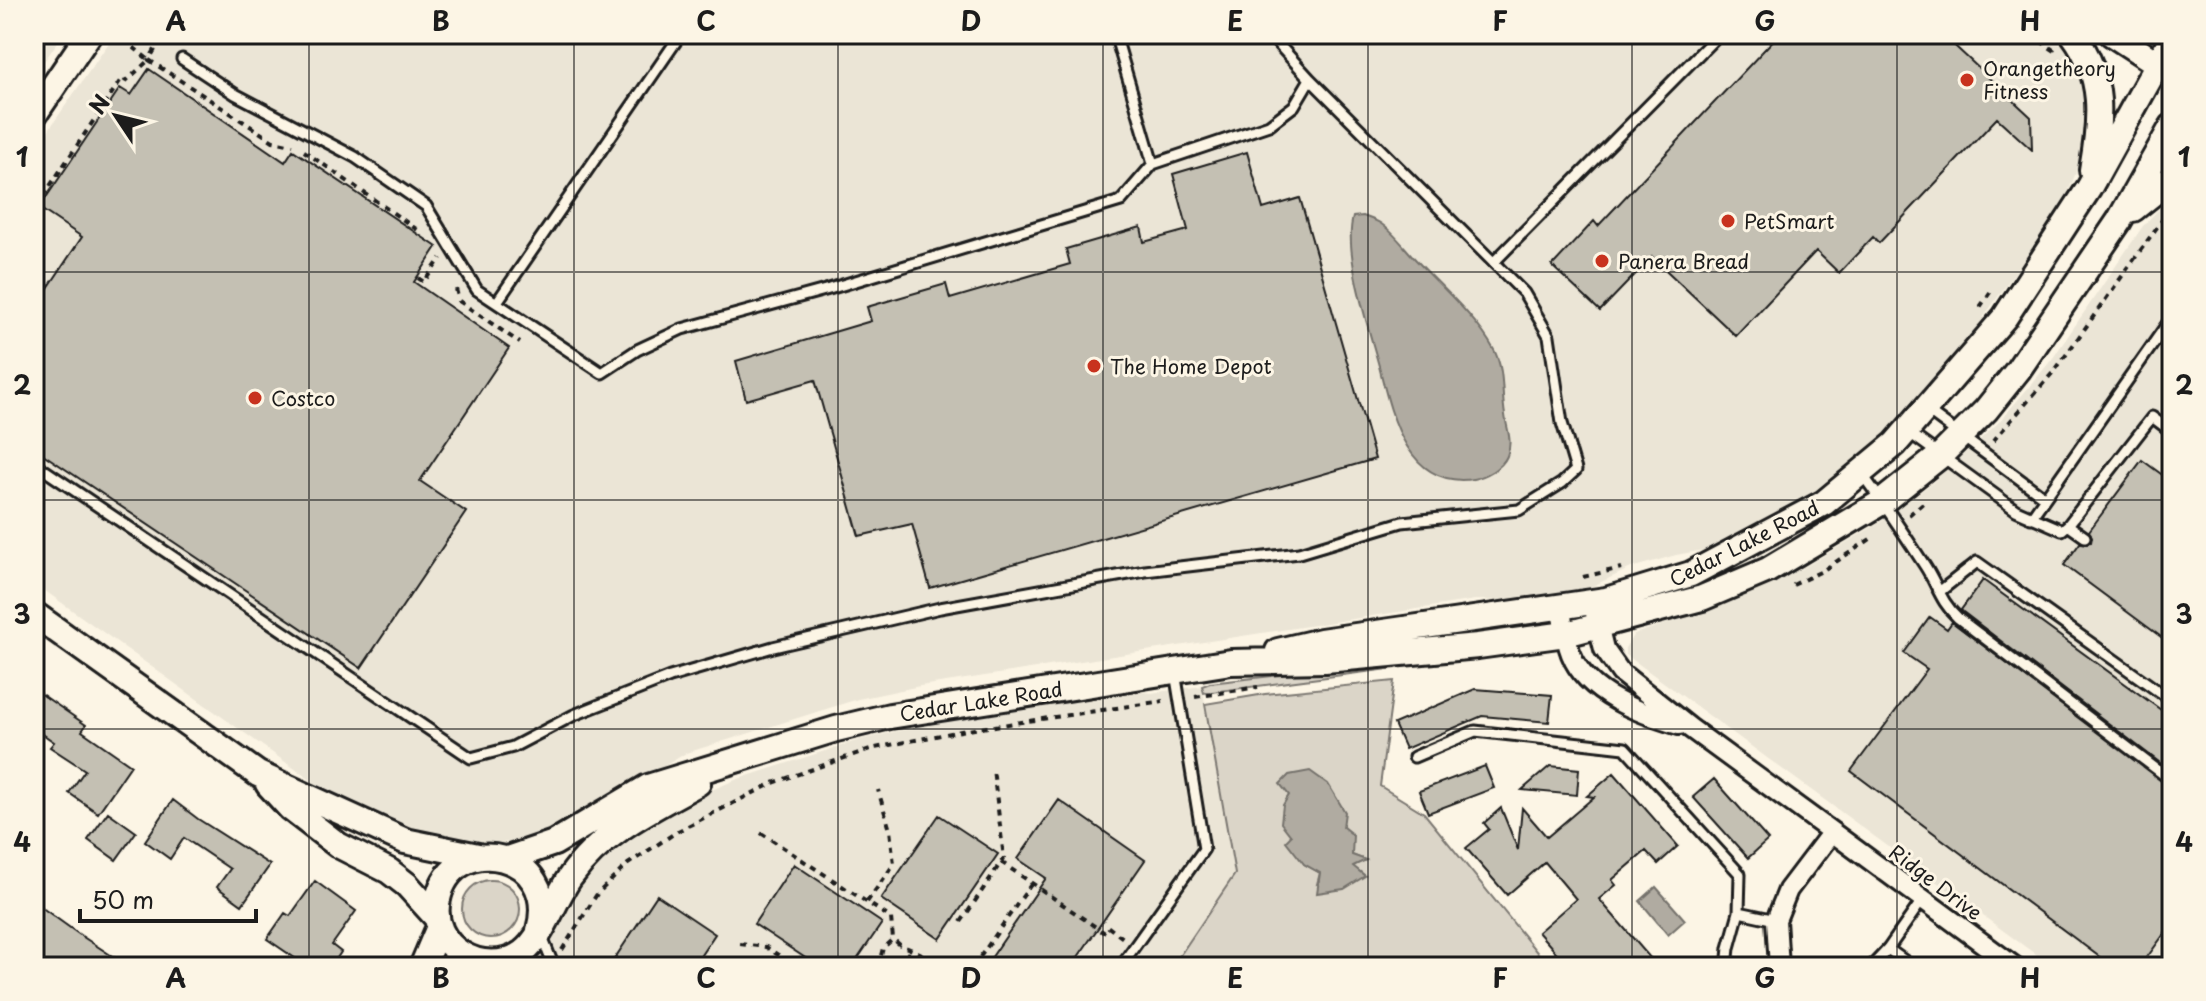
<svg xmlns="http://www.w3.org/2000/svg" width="2206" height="1001" viewBox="0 0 2206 1001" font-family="'Playpen Sans',sans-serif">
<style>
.built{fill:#ebe5d6}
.green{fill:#dbd5c8;stroke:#7c7872;stroke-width:2;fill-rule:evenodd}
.water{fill:#b0aba1;stroke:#75726c;stroke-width:2}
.building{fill:#c4c0b3;stroke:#1c1c1c;stroke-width:2}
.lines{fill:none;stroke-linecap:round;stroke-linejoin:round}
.service-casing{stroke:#1c1c1c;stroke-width:15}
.minor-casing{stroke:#1c1c1c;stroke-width:24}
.tertiary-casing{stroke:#1c1c1c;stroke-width:30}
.path{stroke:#1c1c1c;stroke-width:4;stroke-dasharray:6 6;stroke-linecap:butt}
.service{stroke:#fcf5e5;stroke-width:9}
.minor{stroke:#fcf5e5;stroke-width:18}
.tertiary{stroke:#fcf5e5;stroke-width:24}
.grid{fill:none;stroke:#1c1c1c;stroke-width:2;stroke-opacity:0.55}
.poi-dot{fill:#c8321e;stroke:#fcf5e5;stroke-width:3}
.labels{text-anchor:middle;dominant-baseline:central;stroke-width:6;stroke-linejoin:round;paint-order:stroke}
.poi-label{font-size:20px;fill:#1c1c1c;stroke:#fcf5e5;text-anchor:start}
.street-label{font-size:20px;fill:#1c1c1c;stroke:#fcf5e5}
.neatline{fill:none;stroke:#1c1c1c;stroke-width:3}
.grid-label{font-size:26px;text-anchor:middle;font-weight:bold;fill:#1c1c1c}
</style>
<rect width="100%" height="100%" fill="#fcf5e5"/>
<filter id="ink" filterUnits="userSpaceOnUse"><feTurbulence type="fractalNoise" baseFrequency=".0125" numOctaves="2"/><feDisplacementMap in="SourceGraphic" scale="16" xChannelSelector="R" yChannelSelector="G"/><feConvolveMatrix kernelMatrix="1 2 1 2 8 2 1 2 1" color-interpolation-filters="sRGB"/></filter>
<g filter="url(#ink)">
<!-- built -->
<path class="built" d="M34 34H63L34 76Z
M115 34H2050L2071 50 2081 72 2088 116 2083 156 2063 204 1974 331 1904 415 1884 438 1842 476 1809 501 1720 547 1676 555 1631 568 1582 591 1528 601 1475 600 920 686 858 699 686 753 560 829 535 838 495 844 461 841 418 832 347 804 319 786 34 583V151Z
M2172 195V967H2053L1625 654V648L1634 634 1724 605 1803 568 1879 523 1932 483 1998 423 2029 387 2053 358 2143 226Z
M1202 686 1235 874 1172 967H514L583 876 612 845 670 808 735 780 859 740 915 727 1138 691 1151 693Z"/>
<!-- green -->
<path class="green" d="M1397 662 1396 668 1204 693 1202 686 1210 683Z
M1394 681 1380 786 1424 813 1549 967H1172L1235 874 1205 704 1265 694ZM1289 795 1352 855 1365 860 1352 866 1364 875 1317 884 1320 873 1304 864 1292 836 1283 806Z
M462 909a29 29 0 1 1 58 0a29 29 0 1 1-58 0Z"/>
<!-- water -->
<path class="water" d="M1363 216C1368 218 1375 220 1380 223 1394 232 1406 250 1418 262 1443 289 1476 317 1494 350 1505 371 1501 392 1505 415 1507 431 1513 440 1507 456 1502 468 1485 477 1473 479 1407 489 1391 414 1379 366 1369 329 1343 252 1353 217Z
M1310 771 1328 784 1345 812 1343 827 1353 835 1352 855 1366 860 1353 866 1365 876 1344 889 1317 893 1320 873 1304 864 1286 841 1291 836 1281 823 1283 805 1289 795 1280 784 1289 775Z
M1656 887 1685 920 1668 935 1640 901Z"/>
<!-- building -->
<path class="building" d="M1779 34H1942L2031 117 2032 150 1997 118 1879 243 1873 237 1839 273 1816 251 1736 336 1652 257 1600 311 1552 266 1594 221 1598 226Z
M149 69 285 162 293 150 437 247 414 282 509 348 420 481 466 512 361 668 34 448V309L82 237 39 208 120 88 131 95Z
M1247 152 1263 209 1300 198 1375 459 930 588 912 524 859 536 815 380 746 400 736 361 871 321 867 307 946 284 950 299 1070 264 1066 249 1141 227 1144 242 1188 230 1173 174Z
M2142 460 2172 482V645L2064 565 2080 543 2091 542 2092 537 2089 531Z
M1983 580 2172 718V772L1963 612 1961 610Z
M1930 617 1947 629 1952 622 2172 788V923L2140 967H2113L1851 771 1927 669 1904 653Z
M34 689 86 725 82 731 131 765 98 813 69 793 85 770 50 747 54 742 34 728Z
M1475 689 1552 695 1549 722 1482 716 1405 749 1394 724Z
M1485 766 1494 788 1428 813 1419 791Z
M1550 766 1579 769 1577 795 1522 790Z
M1614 773 1678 846 1658 864 1646 851 1612 880 1616 885 1599 899 1658 967H1569L1538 932 1576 899 1545 862 1507 895 1466 848 1489 829 1484 823 1501 808 1518 850 1522 808 1547 837 1594 797 1587 796Z
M1714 779 1768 840 1748 858 1693 797Z
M173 800 198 819 270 865 242 905 217 887 230 869 184 838 170 859 145 841Z
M1059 800 1145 860 1071 967H985L1046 878 1018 859Z
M108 812 136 832 116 860 88 840Z
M939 815 998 854 940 939 881 899Z
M794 864 882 923 852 967H819L754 924Z
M315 881 356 911 332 945 341 952 331 967H308L267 939 285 913 290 916Z
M657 895 715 934 693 967H609Z
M34 902 80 935 129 967H34Z"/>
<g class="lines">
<defs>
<path id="service" d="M1115 34 1153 164
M182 59 235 94 355 157 426 206 477 290 602 373 637 350 682 329 829 289 1121 201 1153 164 1269 125 1294 106 1310 79
M1494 262 1719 34
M497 302 681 34
M1926 410 2044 497
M1907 431 2016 510 2062 530 2068 525 2152 417 2172 432
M34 463 471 758 513 747 574 715 670 677 773 647 940 608 1145 571 1299 553 1402 522 1519 510 1562 483 1576 470 1562 423 1549 336 1524 293 1310 79 1269 34
M1862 474C1884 504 1905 535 1925 566 1938 586 1940 601 1958 618L2172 781
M2031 518 2172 317
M2068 525 2085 537
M1939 592 1977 562 2172 701
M1414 757 1475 731 1625 748 1740 874 1739 912 1729 948 1727 967
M1739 912 1776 920
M542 937 554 967
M1888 949 1913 967
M1120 967 1204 849 1175 672
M1871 967 1888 949 1923 899"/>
<path id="minor" d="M1560 605C1563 621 1565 639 1571 654 1587 695 1642 714 1679 725
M1595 613 1604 649 1621 673 1690 728 1832 832
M1779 967 1776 920 1788 890 1832 832 2015 967"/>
<path id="tertiary" d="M2073 34C2105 77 2101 119 2092 170
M2112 34 2172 73
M34 115 89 34
M2133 209 2172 178
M34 614 258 774 405 841 483 857
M1278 651 1321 641 1606 600 1691 574 1824 503 1895 444 2005 317 2089 188 2172 38
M268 784 290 808 338 845 389 871 407 885 437 918
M507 859 554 843 648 787 836 729 890 716 1231 662 1325 660 1478 646 1566 634 1702 598 1768 570 1882 502 1941 455 1986 410 2018 370 2119 221 2172 127
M539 930C561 852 453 828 438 899 427 946 483 980 522 953 543 938 555 897 571 876 602 832 653 808 698 783
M422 967 439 927"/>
</defs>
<!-- service casing -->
<use href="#service" class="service-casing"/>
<!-- minor casing -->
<use href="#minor" class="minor-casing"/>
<!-- tertiary casing -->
<use href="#tertiary" class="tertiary-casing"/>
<!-- path -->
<path class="path" d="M2030 34 2055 51
M161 39 149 60 273 141 293 145
M304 151 422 233
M34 193 42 198 122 78 126 81 149 60 133 47
M418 278 424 282 441 258
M456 289 459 301 520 343
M1980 307 1991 291
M1993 441 2056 369 2165 216
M1909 515 1924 502
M1583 577 1621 568
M1793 585 1822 571 1875 536
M1195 697 1258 687
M761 833 891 918 893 939 900 945 920 953 934 967
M1001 862 1103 932 1107 926 1123 938
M867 902 894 864 890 830 878 790
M961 922 1004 858 993 769
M740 944 766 947 796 967
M562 950 597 894 628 864 678 831 773 783 870 749 961 731 1163 701
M878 967 883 948 893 939
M900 967 907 959 909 948
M973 967 1032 883"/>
<!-- service -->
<use href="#service" class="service"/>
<!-- minor -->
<use href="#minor" class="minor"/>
<!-- tertiary -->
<use href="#tertiary" class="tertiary"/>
</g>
</g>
<!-- grid -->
<path class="grid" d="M309 34V967M574 34V967M838 34V967M1103 34V967M1368 34V967M1632 34V967M1897 34V967M34 272H2172M34 500H2172M34 729H2172"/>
<!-- markers -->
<g class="poi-dot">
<circle cx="1967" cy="80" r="8"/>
<circle cx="1728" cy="221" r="8"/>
<circle cx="1602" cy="261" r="8"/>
<circle cx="1094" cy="366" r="8"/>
<circle cx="255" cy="398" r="8"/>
</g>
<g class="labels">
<!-- poi labels -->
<g class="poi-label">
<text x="1983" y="68">Orangetheory<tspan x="1983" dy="23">Fitness</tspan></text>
<text x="1744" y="221">PetSmart</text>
<text x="1618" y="261">Panera Bread</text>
<text x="1110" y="366">The Home Depot</text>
<text x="271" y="398">Costco</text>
</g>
<!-- street labels -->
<g class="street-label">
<text transform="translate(1744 543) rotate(-27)">Cedar Lake Road</text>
<text transform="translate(981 701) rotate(-9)">Cedar Lake Road</text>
<text transform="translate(1936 882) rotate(37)">Ridge Drive</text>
</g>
</g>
<!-- margin -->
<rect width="2206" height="1001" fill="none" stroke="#fcf5e5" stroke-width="88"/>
<!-- north arrow -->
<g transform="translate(116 116) rotate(305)" stroke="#fcf5e5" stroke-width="6" paint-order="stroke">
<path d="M0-6L14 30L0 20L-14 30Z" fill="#1c1c1c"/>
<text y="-12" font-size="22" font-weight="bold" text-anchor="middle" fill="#1c1c1c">N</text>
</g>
<!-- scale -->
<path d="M80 909v12h176v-12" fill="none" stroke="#1c1c1c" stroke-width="4"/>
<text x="92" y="909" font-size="24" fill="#1c1c1c" stroke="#fcf5e5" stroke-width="6" paint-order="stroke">50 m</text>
<rect x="44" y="44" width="2118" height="913" class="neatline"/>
<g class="grid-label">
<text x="176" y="31">A</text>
<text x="441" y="31">B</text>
<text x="706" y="31">C</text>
<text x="971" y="31">D</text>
<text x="1235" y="31">E</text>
<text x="1500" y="31">F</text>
<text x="1765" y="31">G</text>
<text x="2030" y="31">H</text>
<text x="22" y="167">1</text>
<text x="2184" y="167">1</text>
<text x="22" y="395">2</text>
<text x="2184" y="395">2</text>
<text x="22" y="624">3</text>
<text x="2184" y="624">3</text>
<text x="22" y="852">4</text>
<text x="2184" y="852">4</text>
<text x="176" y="988">A</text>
<text x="441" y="988">B</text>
<text x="706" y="988">C</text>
<text x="971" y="988">D</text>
<text x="1235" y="988">E</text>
<text x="1500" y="988">F</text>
<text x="1765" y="988">G</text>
<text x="2030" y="988">H</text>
</g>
</svg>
